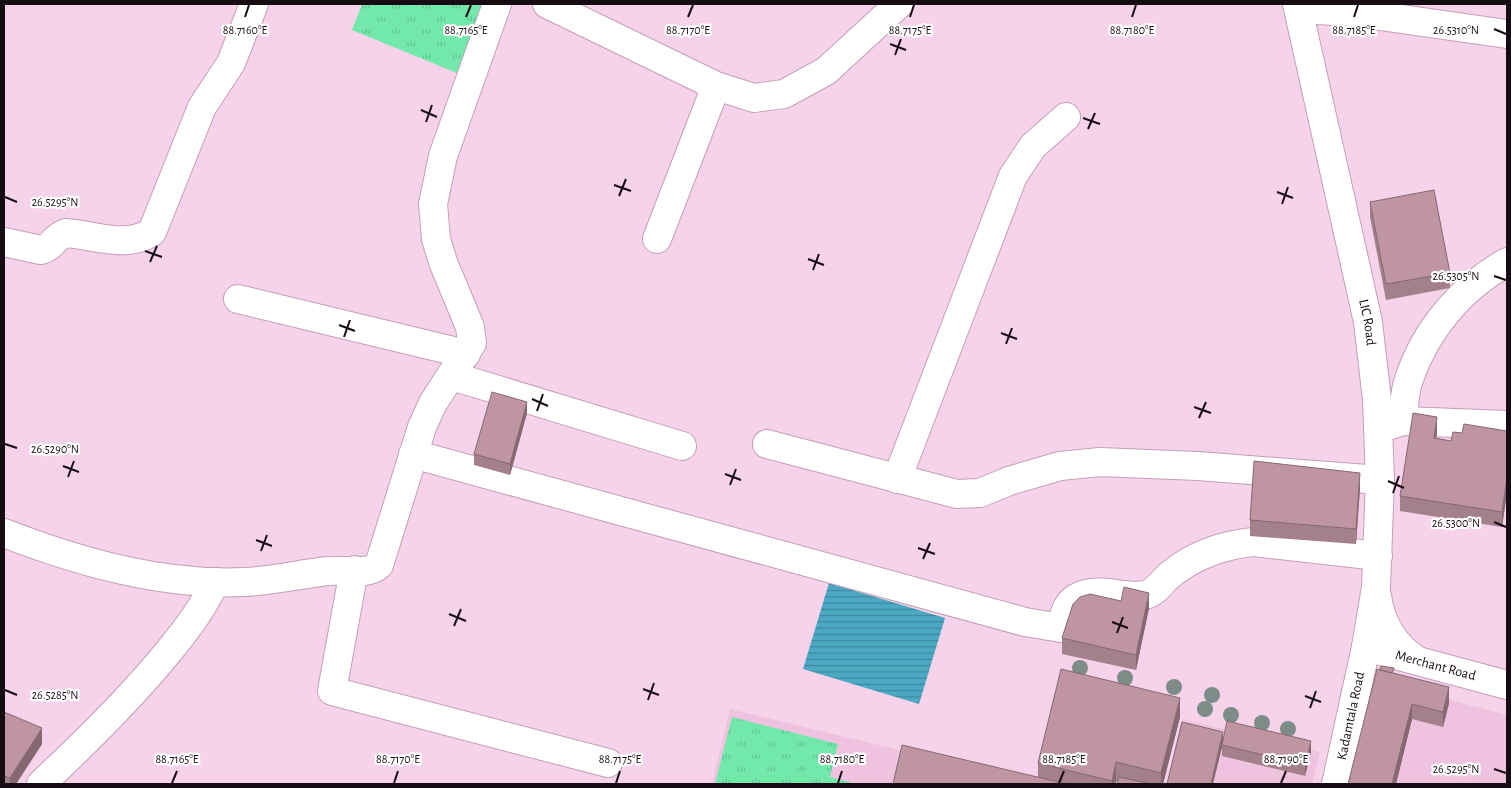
<svg xmlns="http://www.w3.org/2000/svg" width="1511" height="788" viewBox="0 0 1511 788" font-family="'Alegreya Sans',sans-serif">
<style>
.built{fill:#efc3e0}
.grass{fill:url(#grass-tufts)}
.water{fill:url(#water-rules)}
.lines{fill:none;stroke-linecap:round;stroke-linejoin:round}
.minor-casing{stroke:#c3a0b7;stroke-width:30}
.major-casing{stroke:#c3a0b7;stroke-width:30}
.minor{stroke:#fff;stroke-width:28}
.major{stroke:#fff;stroke-width:28}
.tree{fill:#7d8c88}
.wall{fill:#a3808a}
.shaded-wall{fill:#856871}
.building{fill:#be95a1;stroke:#856871}
.ticks{fill:none;stroke:#180c14;stroke-width:2}
.labels{text-anchor:middle;dominant-baseline:central;stroke-width:4.5;stroke-linejoin:round;paint-order:stroke}
.street-label{font-size:14px;fill:#180c14;stroke:#fff}
.ticks-label{font-size:12px;text-anchor:middle;fill:#180c14;stroke:#fff;stroke-width:4.5;stroke-linejoin:round;paint-order:stroke}
</style>
<defs>
<pattern id="grass-tufts" width="24" height="20" patternUnits="userSpaceOnUse" patternTransform="scale(1.25)"><rect width="24" height="20" fill="#72e8ab"/><path d="M3 7l-1-3M5 7V3M7 7l1-3M15 17l-1-3M17 17v-4M19 17l1-3" fill="none" stroke="#62c692"/></pattern>
<pattern id="water-rules" width="6" height="5" patternUnits="userSpaceOnUse" patternTransform="scale(1.25)"><rect width="6" height="5" fill="#4ba9c3"/><path d="M0 2.5h6" fill="none" stroke="#3d889d"/></pattern>
</defs>
<rect width="100%" height="100%" fill="#f7d2eb"/>
<!-- built -->
<path class="built" d="M1375 680 1507 715V784H1347Z
M730 709 1040 784H712Z
M1182 719 1320 752 1312 784H1167Z"/>
<!-- grass -->
<path class="grass" d="M362 4H485L457 73 352 30Z
M732 717 838 744 830 777 856 784H715Z"/>
<!-- water -->
<path class="water" d="M829 583 945 618 919 704 803 669Z"/>
<g class="lines">
<defs>
<g id="minor">
<path d="M547 4 716 86 754 98 784 94 826 71 899 4"/>
<path d="M1299 9 1352 12 1507 34"/>
<path d="M657 239 716 86"/>
<path d="M4 242 41 250C52 248 55 236 66 233 94 235 126 249 152 232L202 107 231 63 254 4"/>
<path d="M238 299 466 354"/>
<path d="M452 376 682 446"/>
<path d="M1403 421 1507 425"/>
<path d="M1378 429 1403 421C1404 408 1404 392 1409 379 1426 329 1461 288 1507 262"/>
<path d="M767 444 957 494 980 493 1009 481 1060 466 1100 462 1198 466 1380 480"/>
<path d="M413 454 1025 622 1061 628C1064 616 1065 605 1076 598 1097 585 1122 599 1145 595 1157 592 1162 581 1171 574 1196 554 1222 545 1253 542L1378 556"/>
<path d="M897 479 1013 176 1033 146 1066 117"/>
<path d="M4 533C79 562 163 586 245 582 272 581 300 574 328 571 343 569 367 576 379 565L422 427 433 403 472 343 470 327 443 262 436 239 433 204 443 156 497 4"/>
<path d="M354 570 332 691 608 763"/>
<path id="s1" d="M1366 647 1507 685"/>
<path d="M41 784C86 742 130 699 169 651 187 629 203 608 215 582"/>
</g>
<g id="major">
<path id="s2" d="M1297 4 1368 322 1377 400 1380 480 1376 587 1366 647 1336 784"/>
<path d="M1377 596C1381 624 1394 646 1418 661"/>
</g>
</defs>
<!-- minor casing -->
<use href="#minor" class="minor-casing"/>
<!-- major casing -->
<use href="#major" class="major-casing"/>
<!-- minor -->
<use href="#minor" class="minor"/>
<!-- major -->
<use href="#major" class="major"/>
</g>
<!-- trees -->
<g class="tree">
<circle cx="1080" cy="668" r="8"/>
<circle cx="1125" cy="678" r="8"/>
<circle cx="1174" cy="687" r="8"/>
<circle cx="1212" cy="695" r="8"/>
<circle cx="1205" cy="709" r="8"/>
<circle cx="1231" cy="715" r="8"/>
<circle cx="1262" cy="723" r="8"/>
<circle cx="1288" cy="729" r="8"/>
</g>
<!-- wall -->
<path class="wall" d="M1370 202 1450 273V288L1386 300 1370 217Z
M527 413 510 475 474 465V454Z
M1507 431V492L1502 527 1400 511V496L1437 433 1436 438 1451 441Z
M1360 488 1356 544 1250 536V520Z
M1121 601 1149 608 1136 670 1062 654V638Z
M1380 670 1394 673 1449 703 1443 727 1412 719 1396 784H1348Z
M4 712 42 744 16 784H4Z
M1180 717 1163 784H1117L1118 782 1116 781V784H893L1038 777V763Z
M1223 740 1311 752 1305 776 1222 756V748L1167 784Z"/>
<!-- shaded-wall -->
<path class="shaded-wall" d="M527 402V413L510 475V464Z
M1437 417V433L1434 453V438Z
M1360 473V488L1356 544V529Z
M1507 477V492L1502 527V512Z
M1149 593V608L1136 670V655Z
M1449 687V703L1443 727V712Z
M1180 698V717L1163 784H1161V773Z
M1412 704V719L1396 784H1392Z
M42 728V744L16 784H10V778Z
M1223 732V743L1213 784H1211Z
M1311 741V752L1305 776V765Z
M1116 762V784H1112V781Z"/>
<!-- building -->
<path class="building" d="M1434 190 1450 273 1386 284 1370 202Z
M492 392 527 402 510 464 474 454Z
M1413 413 1437 417 1434 438 1451 441 1453 432 1462 433 1464 424 1507 431V477L1502 512 1400 496Z
M1254 461 1360 473 1356 529 1250 520Z
M1124 587 1149 593 1136 655 1062 638 1073 604 1080 597 1090 594 1121 601Z
M1381 666 1394 668 1392 673 1380 670Z
M1061 669 1180 698 1161 773 1116 762 1112 781 1038 763Z
M1377 669 1449 687 1443 712 1412 704 1392 784H1348Z
M4 712 42 728 10 778 4 776Z
M1227 721 1311 741 1305 765 1222 745Z
M1182 722 1223 732 1211 784H1167Z
M902 745 1067 784H893Z
M1119 777 1152 784H1117Z"/>
<!-- ticks -->
<path class="ticks" d="M245 17 249 5M466 17 471 5M688 17 693 5M910 17 914 5M1132 17 1136 5M1354 17 1358 5M1494 29 1506 34M890 44 906 50M895 55 901 39M421 110 437 117M1083 118 1100 124M426 122 432 105M1088 129 1095 113M614 185 631 191M1277 192 1293 198M619 196 626 179M5 197 17 202M1282 204 1288 187M145 251 162 257M808 259 824 265M150 262 157 246M813 270 819 254M1494 276 1506 280M339 325 355 331M1001 333 1017 339M344 337 350 320M1006 344 1012 328M532 399 548 406M1194 407 1211 413M537 411 543 394M1199 418 1206 402M5 444 17 448M63 466 79 472M725 474 741 480M68 477 74 461M1388 481 1404 488M730 485 736 469M1393 493 1399 476M1494 522 1506 527M256 540 272 546M918 548 935 554M261 551 267 535M923 559 930 543M449 614 466 621M1112 622 1128 628M454 626 461 609M1117 633 1123 617M643 689 659 695M5 690 17 695M1305 696 1321 702M648 700 654 683M1310 708 1316 691M1494 769 1506 773M172 783 177 771M394 783 398 771M616 783 620 771M838 783 842 771M1059 783 1064 771M1281 783 1286 771"/>
<g class="labels">
<!-- street labels -->
<g class="street-label">
<text stroke="none"><textPath href="#s2" startOffset="326">LIC Road</textPath></text>
<text stroke="none"><textPath href="#s1" startOffset="72">Merchant Road</textPath></text>
<text transform="translate(1351 716) rotate(-78)">Kadamtala Road</text>
</g>
</g>
<g class="ticks-label">
<text x="245" y="34">88.7160°E</text>
<text x="466" y="34">88.7165°E</text>
<text x="688" y="34">88.7170°E</text>
<text x="910" y="34">88.7175°E</text>
<text x="1132" y="34">88.7180°E</text>
<text x="1354" y="34">88.7185°E</text>
<text x="1456" y="34">26.5310°N</text>
<text x="55" y="206">26.5295°N</text>
<text x="1456" y="280">26.5305°N</text>
<text x="55" y="453">26.5290°N</text>
<text x="1456" y="527">26.5300°N</text>
<text x="55" y="699">26.5285°N</text>
<text x="177" y="763">88.7165°E</text>
<text x="398" y="763">88.7170°E</text>
<text x="620" y="763">88.7175°E</text>
<text x="842" y="763">88.7180°E</text>
<text x="1064" y="763">88.7185°E</text>
<text x="1286" y="763">88.7190°E</text>
<text x="1456" y="773">26.5295°N</text>
</g>
<!-- border -->
<rect width="1511" height="788" fill="none" stroke="#180c14" stroke-width="10"/>
</svg>
